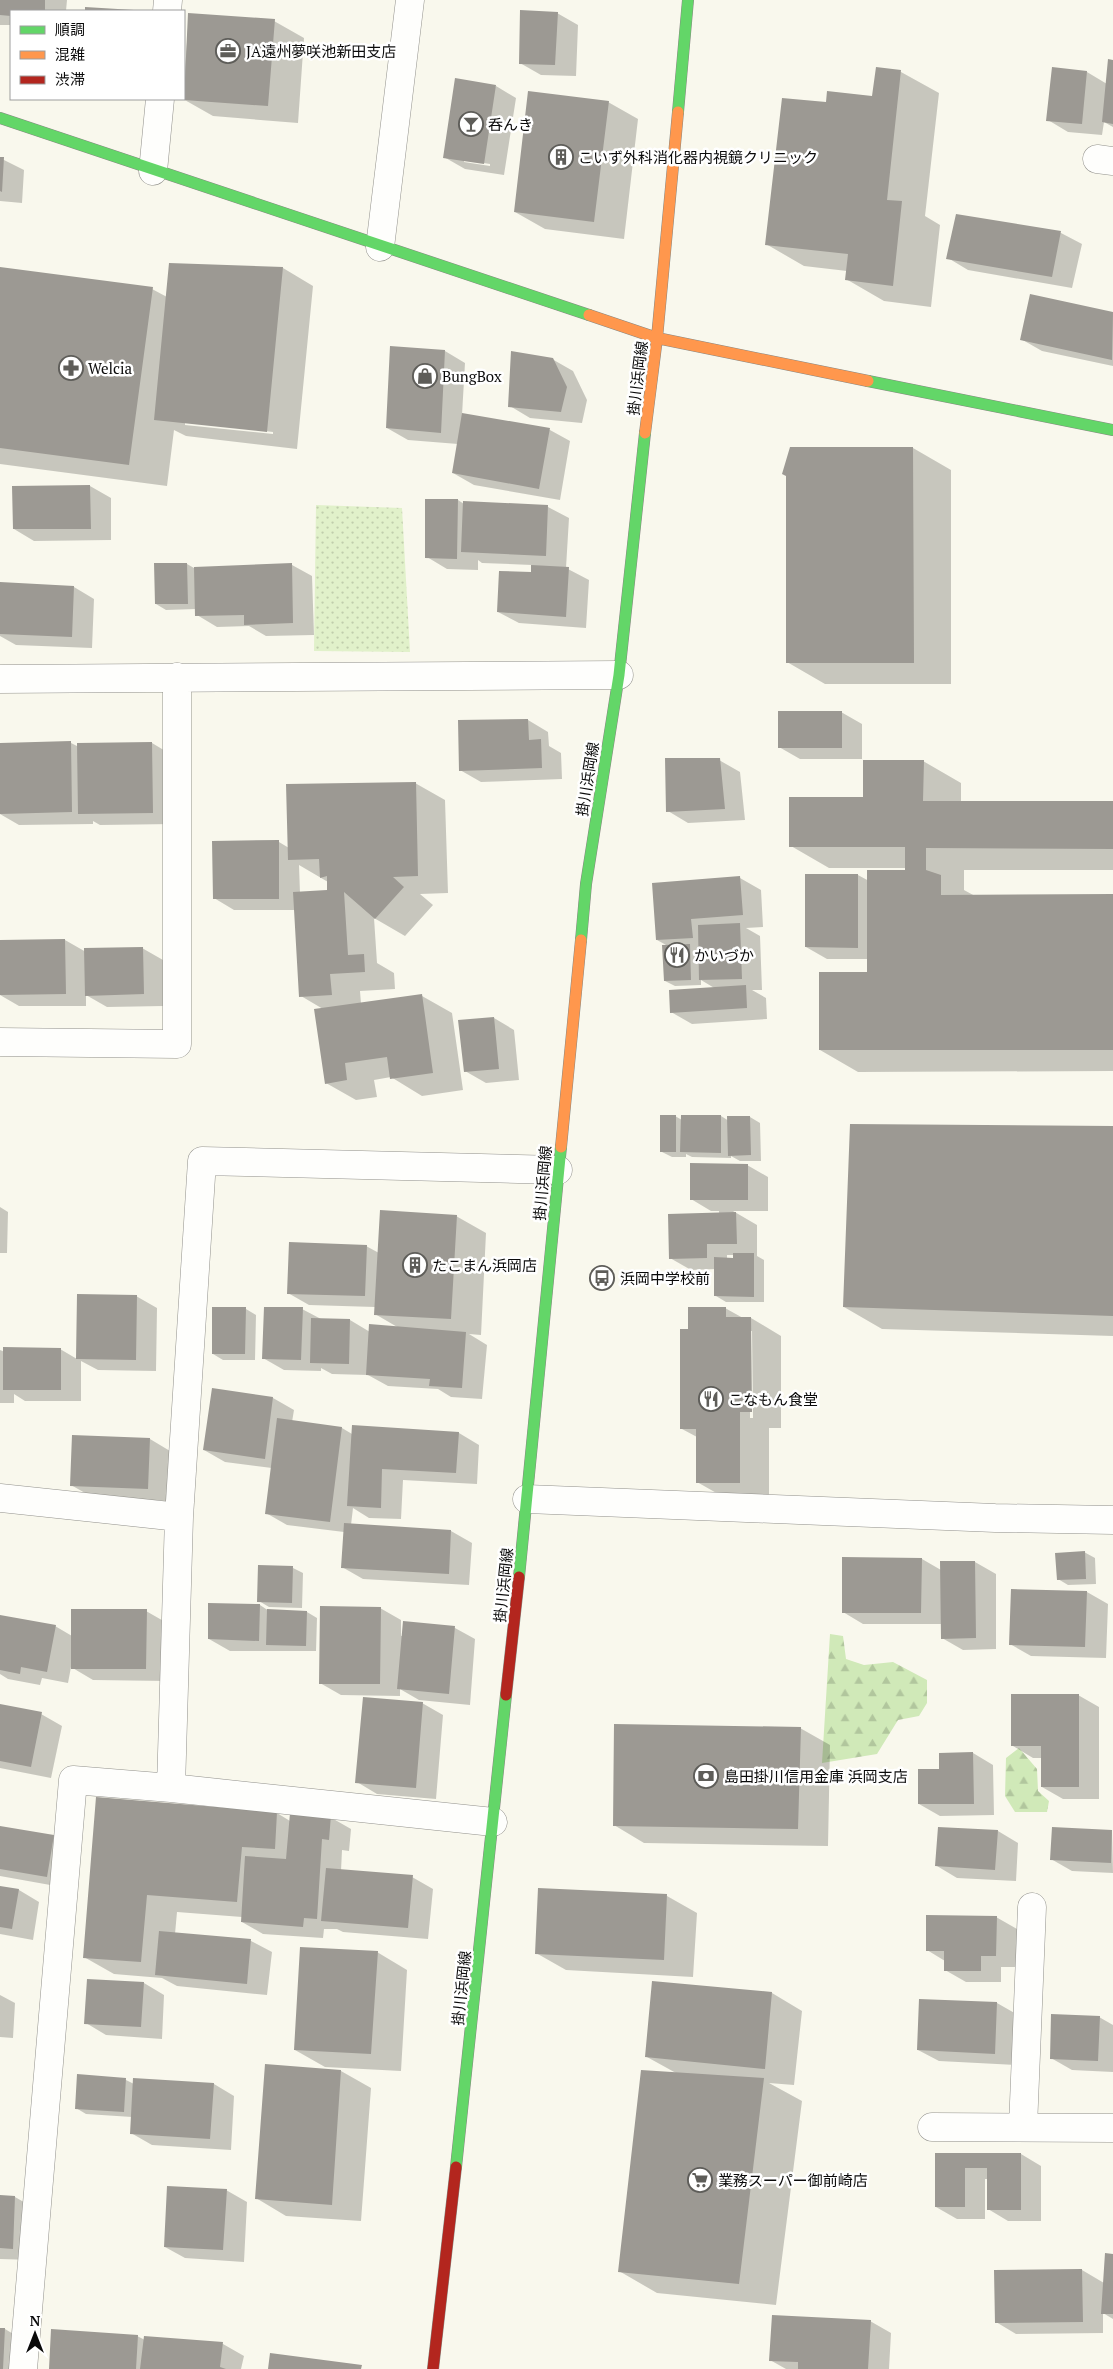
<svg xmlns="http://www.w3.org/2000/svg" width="1113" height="2369" viewBox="0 0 1113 2369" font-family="'PT Serif','Noto Sans JP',serif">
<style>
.grass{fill:url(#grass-dots)}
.forest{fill:url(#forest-firs)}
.shadow{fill:#0003;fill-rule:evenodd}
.building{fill:#9c9993}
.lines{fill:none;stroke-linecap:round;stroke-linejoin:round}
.street-casing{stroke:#92918c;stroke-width:29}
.fast-casing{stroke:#888883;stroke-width:12}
.slow-casing{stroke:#888883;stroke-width:12}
.jam-casing{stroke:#888883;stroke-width:12}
.street{stroke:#fefefc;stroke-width:28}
.fast{stroke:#63d668;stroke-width:11}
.slow{stroke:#ff974d;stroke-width:11}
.jam{stroke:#b3261e;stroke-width:11}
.labels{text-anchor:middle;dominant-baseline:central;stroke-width:5;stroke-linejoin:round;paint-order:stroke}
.poi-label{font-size:15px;fill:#0a0a0a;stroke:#fff;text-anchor:start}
.street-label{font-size:15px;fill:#0a0a0a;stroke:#fff}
</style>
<defs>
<pattern id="grass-dots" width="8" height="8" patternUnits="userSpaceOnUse" patternTransform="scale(1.25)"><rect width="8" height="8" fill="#e1f1ca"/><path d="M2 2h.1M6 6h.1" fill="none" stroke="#c0cdac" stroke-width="1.8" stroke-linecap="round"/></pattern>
<pattern id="forest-firs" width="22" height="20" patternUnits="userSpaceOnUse" patternTransform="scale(1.25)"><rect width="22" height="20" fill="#d0e9b8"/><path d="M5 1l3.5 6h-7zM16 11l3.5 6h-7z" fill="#b1c69d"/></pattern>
</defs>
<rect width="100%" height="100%" fill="#f9f8ed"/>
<!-- grass -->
<path class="grass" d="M316 505 402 508 410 652 314 651Z"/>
<!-- forest -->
<path class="forest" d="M830 1634 843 1636 846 1659 864 1665 893 1662 927 1680V1703L919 1716 898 1720 877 1754 822 1763Z
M1019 1748 1037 1769 1038 1791 1049 1801 1047 1812H1015L1005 1796 1006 1758Z"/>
<!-- shadow -->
<path class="shadow" d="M0 0H67L66 11H11V25H0Z
M557 13 578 25 576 76 541 75 520 63Z
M189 14 274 21 304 38 298 123 213 116 183 99Z
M1113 61V127L1104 122 1102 135 1068 132 1048 120 1053 68 1087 72 1107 84Z
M877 68 901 72 939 93 925 216 940 225 931 307 884 301 846 279 847 271 804 266 766 244 827 104 873 98Z
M496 86 516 98 504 175 465 169 444 157ZM464 160 490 164V166L464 162Z
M608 102 638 119 624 239 545 229 515 212Z
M0 158 24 170 22 203 0 201Z
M957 215 1061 233 1082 244 1072 288 968 270 948 258Z
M283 268 313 286 297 449 186 436 174 430 167 486 0 464V269L152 289 167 297ZM185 422 273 432V434L185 425Z
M1031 295 1113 314V366L1042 351 1021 339Z
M445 351 465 363 462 415 550 430 570 441 560 500 474 485 453 473 458 444 408 440 387 428Z
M552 359 573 371 587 400 582 423 530 418 510 406Z
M913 448 951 470V684H825L787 662Z
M90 486 111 498V540L34 541 14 529Z
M458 500 464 504 548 507 569 518 566 568 589 580 586 628 519 623 498 612 532 574V565L482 563 478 560V570L447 569 427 557Z
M187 564 194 568 292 565 312 576 314 635 266 636 249 626 217 627 197 615 196 609 166 610 156 604Z
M0 584 74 587 94 599 92 648 16 645 0 636Z
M841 712 862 724V759H800L779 747Z
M528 720 548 732 549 746 561 753 562 779 481 782 460 770Z
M71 743 79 747 152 743 172 755 174 824 100 825 93 821V824L19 825 0 814V744Z
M719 760 740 772 745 820 688 823 668 811Z
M923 761 961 783V802H1113V870H964V890L975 896 1113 895V1071L858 1072 820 1050 869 973V959H827L806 947 858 875 869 881 906 872V868H829L791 846Z
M415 783 445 800 448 893 420 894 433 905 405 936 374 918 377 963 394 973 395 989 360 991 361 1004 422 996 452 1013 463 1090 422 1096 391 1077 374 1080 377 1097 356 1100 326 1083 323 1009 301 996 296 910H234L214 898 279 842 289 848ZM299 865 328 882 329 891 300 893Z
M740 878 761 890 763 927 746 928 760 936 762 990H752L766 998 767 1019 692 1024 671 1012 716 989 701 980V985L675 986 665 981 668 946 657 940Z
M65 940 86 952 142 948 163 960 164 1006 107 1007 86 995V1006H19L0 995V941Z
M494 1018 514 1030 519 1080 486 1083 465 1071Z
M675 1116 682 1120 721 1116 729 1121 750 1117 760 1123 761 1161H740L731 1156V1158L692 1157 686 1154V1157H672L662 1152Z
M1113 1127V1336L882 1329 844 1307Z
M747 1165 768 1177V1211H733L757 1225V1256L764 1260V1302H726L716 1296V1269L691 1270 670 1258 719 1213V1211H711L691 1199ZM727 1255H734V1259H727Z
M0 1207 8 1212 7 1253H0Z
M456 1216 486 1233 481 1335 469 1334 487 1345 482 1399 451 1397 438 1389 388 1386 368 1375 332 1374 321 1368V1371L284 1370 263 1358 302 1309 321 1319 350 1320 370 1332 399 1328 375 1314V1307L309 1305 288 1293 366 1246 379 1253Z
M136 1296 157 1308 156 1371 98 1370 81 1361V1401H25L14 1394V1403H0V1350L5 1352 60 1349 77 1359Z
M725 1308 743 1318H751L781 1336V1428H769V1499H727L697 1482V1437L682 1429 689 1330ZM750 1331H752L753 1418H750Z
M246 1309 256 1315 255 1360H223L213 1354Z
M213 1389 273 1398 294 1410 292 1422 342 1428 352 1434 459 1433 479 1445 477 1484 403 1480 401 1519 369 1518 353 1508 351 1525 451 1531 472 1543 469 1585 363 1579 342 1567 344 1532 287 1525 266 1513 272 1468 225 1462 204 1450Z
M150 1439 170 1451 168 1501 92 1497 71 1485Z
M1084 1552 1095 1558 1096 1584 1068 1585 1058 1579Z
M922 1559 941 1570 975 1562 996 1574V1649L963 1650 942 1638V1624H863L843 1612Z
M293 1568 303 1573 302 1608 269 1607 259 1601Z
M1013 1590 1087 1592 1108 1604 1106 1658 1031 1656 1010 1644Z
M260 1605 269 1611 307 1612 317 1618 316 1651H230L209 1639Z
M380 1608 401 1620V1636L455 1628 475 1639 470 1705 419 1700 400 1689V1696L341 1695 320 1683Z
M146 1611 167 1623V1681L93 1680 71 1667 68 1683 42 1678 40 1685 8 1679 0 1674V1617L55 1626 72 1636Z
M1078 1695 1099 1707V1799H1063L1042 1787V1758H1033L1013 1746Z
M422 1703 443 1715 436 1799 377 1794 357 1782Z
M0 1706 41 1714 62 1726 51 1778 0 1768Z
M800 1728 830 1745 828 1846 644 1843 614 1825Z
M973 1753 993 1765 994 1815 940 1816 919 1804 940 1770Z
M97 1798 277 1813 290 1821 330 1817 351 1829 349 1851 342 1850 341 1871 412 1877 433 1889 428 1939 343 1932 337 1929H324L323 1938 263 1934 242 1922V1917L177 1912 175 1934 251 1941 272 1952 267 1995 177 1986 162 1978 114 1974 84 1957Z
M0 1827 54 1836 74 1848 67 1888 0 1876Z
M998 1831 1018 1843 1016 1881 957 1878 937 1866Z
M1112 1832 1113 1873 1072 1871 1051 1859Z
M0 1887 19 1890 39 1902 33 1940 0 1934Z
M667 1896 697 1913 693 1977 566 1970 536 1953Z
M996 1917 1017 1929V1967H1001V1982H966L945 1970V1961L927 1950Z
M377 1952 407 1970 401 2071 325 2067 295 2050Z
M144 1983 164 1995 162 2039 106 2035 86 2023Z
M772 1993 802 2011 794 2085 769 2083 802 2101 776 2305 657 2293 619 2271 676 2073 647 2057Z
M0 1995 15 2003 13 2038 0 2037Z
M920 2000 997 2003 1018 2015 1016 2065 939 2061 918 2050Z
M1099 2017 1113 2025V2072L1072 2070 1051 2058Z
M266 2065 341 2071 371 2088 361 2221 286 2216 256 2198Z
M78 2076 126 2080 134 2084H214L234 2096 231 2150 152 2145 131 2133 132 2117 86 2114 76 2108Z
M1021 2154 1041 2166V2221H1008L988 2209V2179H985V2219H957L936 2207V2155Z
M226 2190 247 2202 244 2262 185 2258 165 2247Z
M0 2196 15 2197 36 2209 33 2260 0 2259Z
M1113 2255V2319L1103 2313V2333L1016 2334 996 2322 1082 2270 1104 2283Z
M870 2321 891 2333 889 2369H786L770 2360Z
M0 2329H5L25 2341 24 2369H0Z
M137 2336 145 2340V2337L223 2344 244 2356 241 2369H50Z"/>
<!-- building -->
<path class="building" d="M0 0H45V11H11V16L0 15Z
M85 7 134 10V11H85Z
M520 10 558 12 555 65 519 64Z
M188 13 275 19 268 106 184 100Z
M1108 59 1113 60V124L1102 122Z
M876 67 901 70 887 200 902 201 893 286 845 280 848 254 765 245 782 98 826 102 827 91 872 96Z
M1052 67 1087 71 1082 124 1046 121Z
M455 78 496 85 484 164 443 158Z
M528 91 609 101 594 222 514 212Z
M0 157H4L2 192 0 191Z
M956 214 1061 231 1052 277 946 259Z
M169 263 283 267 267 432 154 420Z
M0 267 153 287 129 465 0 448Z
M1030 294 1113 312 1112 360 1020 340Z
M390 346 445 350 441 433 386 428Z
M511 351 553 358 567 387 561 412 508 407Z
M462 413 550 428 539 489 452 473Z
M790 447H913L914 663H786V476L782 474Z
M90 485 91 529H13L12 486Z
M425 499H458L457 559 425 558Z
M463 501 548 505 546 556 461 552Z
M154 563H187L188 604H155Z
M292 563 293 623 244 625V615L195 616 194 567Z
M531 565 569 567 566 617 497 612 499 571 531 572Z
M0 582 74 586 72 637 0 634Z
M778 711H842V748H778Z
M528 719 529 740 541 739 542 768 459 771 458 720Z
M71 741 72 812 0 814V743Z
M152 742 153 813 78 814 77 743Z
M665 758H720L725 809 666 812Z
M863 760H924L923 801H1113V849L926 848V870L941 875V895L1113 894V1050H819V972H867V870H905V847H789V797H863Z
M416 782 418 876 393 877 404 887 375 919 344 892 348 955 364 954 365 972 330 974 332 995 299 997 293 892 327 890V876L320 878 319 859 288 860 286 784Z
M279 840V899H213L212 841Z
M805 874H858V948L805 947Z
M740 876 743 915 691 919 693 938 656 940 652 883Z
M740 923 742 979 699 980 698 925Z
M65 939 66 994 0 995V940Z
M690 944 691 980 664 981 662 945Z
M143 947 144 994 85 996 84 948Z
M746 985 747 1008 670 1013 669 990Z
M422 994 433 1073 390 1079 387 1057 345 1063 347 1080 325 1084 314 1009Z
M494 1017 499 1069 464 1072 458 1020Z
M660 1115H676V1152H660Z
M681 1115H721V1153L680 1152Z
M727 1116H750L751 1155 728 1156Z
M850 1124 1113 1126V1316L843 1307Z
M690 1163 748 1164V1200H690Z
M380 1210 457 1215 451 1319 374 1315Z
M736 1212 737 1244H707V1258L669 1259 668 1214Z
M289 1242 367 1245 365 1296 287 1294Z
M733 1253H754V1297L714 1296V1257L733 1258Z
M77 1294 137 1295 136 1360 76 1359Z
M212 1307H246L245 1354H212Z
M264 1307H303L301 1360 262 1359Z
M688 1307H726V1317H751L752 1412H740V1483H696V1429H680V1329H688Z
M311 1318 350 1319 349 1364 310 1363Z
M369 1324 466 1332 462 1388 429 1386 430 1379 366 1375Z
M3 1347 61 1348V1390H3Z
M212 1388 273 1397 265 1459 203 1450Z
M277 1418 342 1427 330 1522 265 1514Z
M352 1425 459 1432 456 1473 382 1469 381 1508 347 1506Z
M72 1435 150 1438 148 1489 70 1486Z
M344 1523 451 1530 449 1574 341 1568Z
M1085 1551 1086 1579 1057 1580 1055 1553Z
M842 1557 922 1558 921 1613H842Z
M940 1561H975L976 1638 941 1639Z
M258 1565 293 1566 292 1603 257 1602Z
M1011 1589 1087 1591 1085 1647 1009 1645Z
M208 1603 260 1604 259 1641 208 1639Z
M320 1606 381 1607 380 1684H319Z
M71 1609H147L146 1669H71Z
M267 1609 307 1611 306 1646 266 1645Z
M0 1615 56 1625 47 1672 21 1667 20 1674 0 1670Z
M403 1621 455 1626 449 1694 397 1689Z
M1011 1694H1079V1787H1041V1746H1011Z
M363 1697 423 1702 416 1788 355 1783Z
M0 1704 42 1712 31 1767 0 1761Z
M614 1724 801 1727 798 1829 613 1826Z
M973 1752 974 1804H918V1769H939V1753Z
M96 1797 277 1812 275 1849 242 1847 237 1902 147 1895 141 1962 83 1958Z
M290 1813 331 1815 329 1840 322 1839 317 1919 304 1918 303 1927 241 1922 245 1856 286 1859Z
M0 1826 54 1835 47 1877 0 1869Z
M938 1827 998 1830 995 1870 935 1866Z
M1052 1827 1112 1830 1111 1863 1050 1860Z
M326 1868 413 1875 408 1928 321 1921Z
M0 1886 19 1889 12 1929 0 1927Z
M538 1888 667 1894 664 1960 535 1954Z
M926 1915 997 1916 996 1956H981V1971H944V1951H926Z
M159 1931 251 1939 247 1984 155 1975Z
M300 1947 378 1951 371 2054 294 2050Z
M87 1979 144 1982 141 2027 84 2024Z
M652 1981 772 1992 765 2069 645 2057Z
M919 1999 997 2002 995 2054 917 2050Z
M1051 2014 1100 2016 1098 2061 1050 2059Z
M265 2064 341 2070 332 2205 255 2199Z
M641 2070 764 2078 739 2284 618 2272Z
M77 2074 126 2078 124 2112 75 2109Z
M133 2078 214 2083 210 2139 130 2134Z
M935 2153H1021V2210H987V2168H965V2207H935Z
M167 2186 227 2189 223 2250 164 2247Z
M0 2195 15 2196 13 2249 0 2248Z
M1105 2253 1113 2254V2314H1101Z
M1082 2269 1083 2322 995 2323 994 2270Z
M772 2315 871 2320 868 2369H798V2362L769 2361Z
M0 2328H5L3 2369H0Z
M51 2329 138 2335 136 2369H49Z
M144 2336 223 2342 220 2367 226 2369H140Z
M270 2353 362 2365 361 2369H268Z"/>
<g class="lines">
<defs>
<path id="street" d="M167 11 168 0
M1097 159 1113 161
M153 171 160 99
M380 247 410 0
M0 679 619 675
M0 1042 177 1044V677
M0 1498 179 1517
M527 1499 995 1518 1113 1520
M493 1822 171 1788 179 1517 202 1161 558 1170
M932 2127 1113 2128
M1023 2127 1032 1907
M23 2369 73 1780 171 1788"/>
<path id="fast" d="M678 112 688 0
M0 118 589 315
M868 381 1113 430
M581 940 586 884 619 675 645 433
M519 1577 561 1147
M456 2167 506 1695"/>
<path id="slow" d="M589 315 657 338 868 381
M645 433 657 338 678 112
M561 1147 581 940"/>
<path id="jam" d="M506 1695 519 1577
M433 2369 456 2167"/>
</defs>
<!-- street casing -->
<use href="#street" class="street-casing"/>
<!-- fast casing -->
<use href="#fast" class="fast-casing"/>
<!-- slow casing -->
<use href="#slow" class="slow-casing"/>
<!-- jam casing -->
<use href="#jam" class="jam-casing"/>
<!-- street -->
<use href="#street" class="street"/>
<!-- fast -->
<use href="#fast" class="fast"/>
<!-- slow -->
<use href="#slow" class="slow"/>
<!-- jam -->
<use href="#jam" class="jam"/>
</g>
<!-- icons -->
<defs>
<symbol id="office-ring" viewBox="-11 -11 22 22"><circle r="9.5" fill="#fff" stroke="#5e5d59" stroke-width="1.5"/><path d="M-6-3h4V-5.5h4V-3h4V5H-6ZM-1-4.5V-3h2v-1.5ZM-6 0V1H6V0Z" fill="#5e5d59"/></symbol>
<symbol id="bar-ring" viewBox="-11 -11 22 22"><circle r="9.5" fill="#fff" stroke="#5e5d59" stroke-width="1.5"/><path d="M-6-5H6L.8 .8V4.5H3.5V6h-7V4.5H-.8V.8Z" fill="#5e5d59"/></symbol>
<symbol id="building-ring" viewBox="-11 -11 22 22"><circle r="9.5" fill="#fff" stroke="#5e5d59" stroke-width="1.5"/><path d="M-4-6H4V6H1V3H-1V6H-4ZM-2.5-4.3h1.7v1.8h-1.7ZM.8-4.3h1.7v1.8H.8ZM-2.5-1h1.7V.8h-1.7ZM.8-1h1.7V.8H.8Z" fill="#5e5d59"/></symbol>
<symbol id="pharmacy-ring" viewBox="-11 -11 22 22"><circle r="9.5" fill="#fff" stroke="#5e5d59" stroke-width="1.5"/><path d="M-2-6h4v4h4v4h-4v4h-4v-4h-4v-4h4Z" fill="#5e5d59"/></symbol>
<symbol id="shop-ring" viewBox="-11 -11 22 22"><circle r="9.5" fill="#fff" stroke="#5e5d59" stroke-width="1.5"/><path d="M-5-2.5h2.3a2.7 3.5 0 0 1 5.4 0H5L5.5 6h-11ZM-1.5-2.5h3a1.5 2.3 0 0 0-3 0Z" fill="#5e5d59"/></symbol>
<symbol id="restaurant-ring" viewBox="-11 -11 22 22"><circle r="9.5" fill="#fff" stroke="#5e5d59" stroke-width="1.5"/><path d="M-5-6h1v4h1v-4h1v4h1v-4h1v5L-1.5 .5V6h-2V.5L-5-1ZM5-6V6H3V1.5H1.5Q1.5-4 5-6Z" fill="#5e5d59"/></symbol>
<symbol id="bus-ring" viewBox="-11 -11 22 22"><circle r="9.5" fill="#fff" stroke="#5e5d59" stroke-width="1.5"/><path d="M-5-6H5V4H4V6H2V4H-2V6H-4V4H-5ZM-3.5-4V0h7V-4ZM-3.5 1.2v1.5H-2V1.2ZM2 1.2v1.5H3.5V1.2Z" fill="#5e5d59"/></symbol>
<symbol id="bank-ring" viewBox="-11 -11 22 22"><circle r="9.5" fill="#fff" stroke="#5e5d59" stroke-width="1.5"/><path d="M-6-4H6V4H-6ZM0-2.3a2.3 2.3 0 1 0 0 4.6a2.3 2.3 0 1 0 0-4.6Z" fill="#5e5d59"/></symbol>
<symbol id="supermarket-ring" viewBox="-11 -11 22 22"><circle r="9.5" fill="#fff" stroke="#5e5d59" stroke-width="1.5"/><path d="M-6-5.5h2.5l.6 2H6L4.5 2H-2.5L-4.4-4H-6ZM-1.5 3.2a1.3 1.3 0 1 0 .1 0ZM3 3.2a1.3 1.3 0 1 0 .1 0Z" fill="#5e5d59"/></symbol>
</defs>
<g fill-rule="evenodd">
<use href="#office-ring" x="214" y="37" width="28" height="28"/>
<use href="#bar-ring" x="457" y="110" width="28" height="28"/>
<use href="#building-ring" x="547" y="143" width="28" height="28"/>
<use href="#pharmacy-ring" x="57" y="354" width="28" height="28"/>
<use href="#shop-ring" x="411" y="362" width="28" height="28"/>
<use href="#restaurant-ring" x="663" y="941" width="28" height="28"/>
<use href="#building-ring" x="401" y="1251" width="28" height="28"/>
<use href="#bus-ring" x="588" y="1264" width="28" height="28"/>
<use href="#restaurant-ring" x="697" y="1385" width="28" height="28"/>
<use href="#bank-ring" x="692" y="1762" width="28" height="28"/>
<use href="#supermarket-ring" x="686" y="2166" width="28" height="28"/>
</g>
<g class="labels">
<!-- poi labels -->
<g class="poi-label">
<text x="246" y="51">JA遠州夢咲池新田支店</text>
<text x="488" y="124">呑んき</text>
<text x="578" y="157">こいず外科消化器内視鏡クリニック</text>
<text x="88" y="368">Welcia</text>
<text x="442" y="376">BungBox</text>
<text x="694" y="955">かいづか</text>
<text x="432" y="1265">たこまん浜岡店</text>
<text x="620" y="1278">浜岡中学校前</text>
<text x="728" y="1399">こなもん食堂</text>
<text x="724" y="1776">島田掛川信用金庫 浜岡支店</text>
<text x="718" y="2180">業務スーパー御前崎店</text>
</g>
<!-- street labels -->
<g class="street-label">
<text transform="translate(637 378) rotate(-83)">掛川浜岡線</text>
<text transform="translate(587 779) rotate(-81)">掛川浜岡線</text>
<text transform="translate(542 1183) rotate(-85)">掛川浜岡線</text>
<text transform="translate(503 1585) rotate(-84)">掛川浜岡線</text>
<text transform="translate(461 1988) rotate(-84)">掛川浜岡線</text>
</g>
</g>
<!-- legend -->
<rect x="10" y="10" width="175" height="90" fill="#ffffff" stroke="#9d9d9d"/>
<rect x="20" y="26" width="25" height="8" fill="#63d668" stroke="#9d9d9d"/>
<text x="55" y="35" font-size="15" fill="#0a0a0a">順調</text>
<rect x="20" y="51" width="25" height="8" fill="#ff974d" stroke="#9d9d9d"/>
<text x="55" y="60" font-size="15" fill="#0a0a0a">混雑</text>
<rect x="20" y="76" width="25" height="8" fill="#b3261e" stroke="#9d9d9d"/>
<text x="55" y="85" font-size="15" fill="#0a0a0a">渋滞</text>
<!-- north arrow -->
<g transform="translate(35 2334)" stroke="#ffffff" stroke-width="4" paint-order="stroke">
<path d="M0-4L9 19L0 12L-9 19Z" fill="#0a0a0a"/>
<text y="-8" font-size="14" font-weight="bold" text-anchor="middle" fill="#0a0a0a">N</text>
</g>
</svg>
